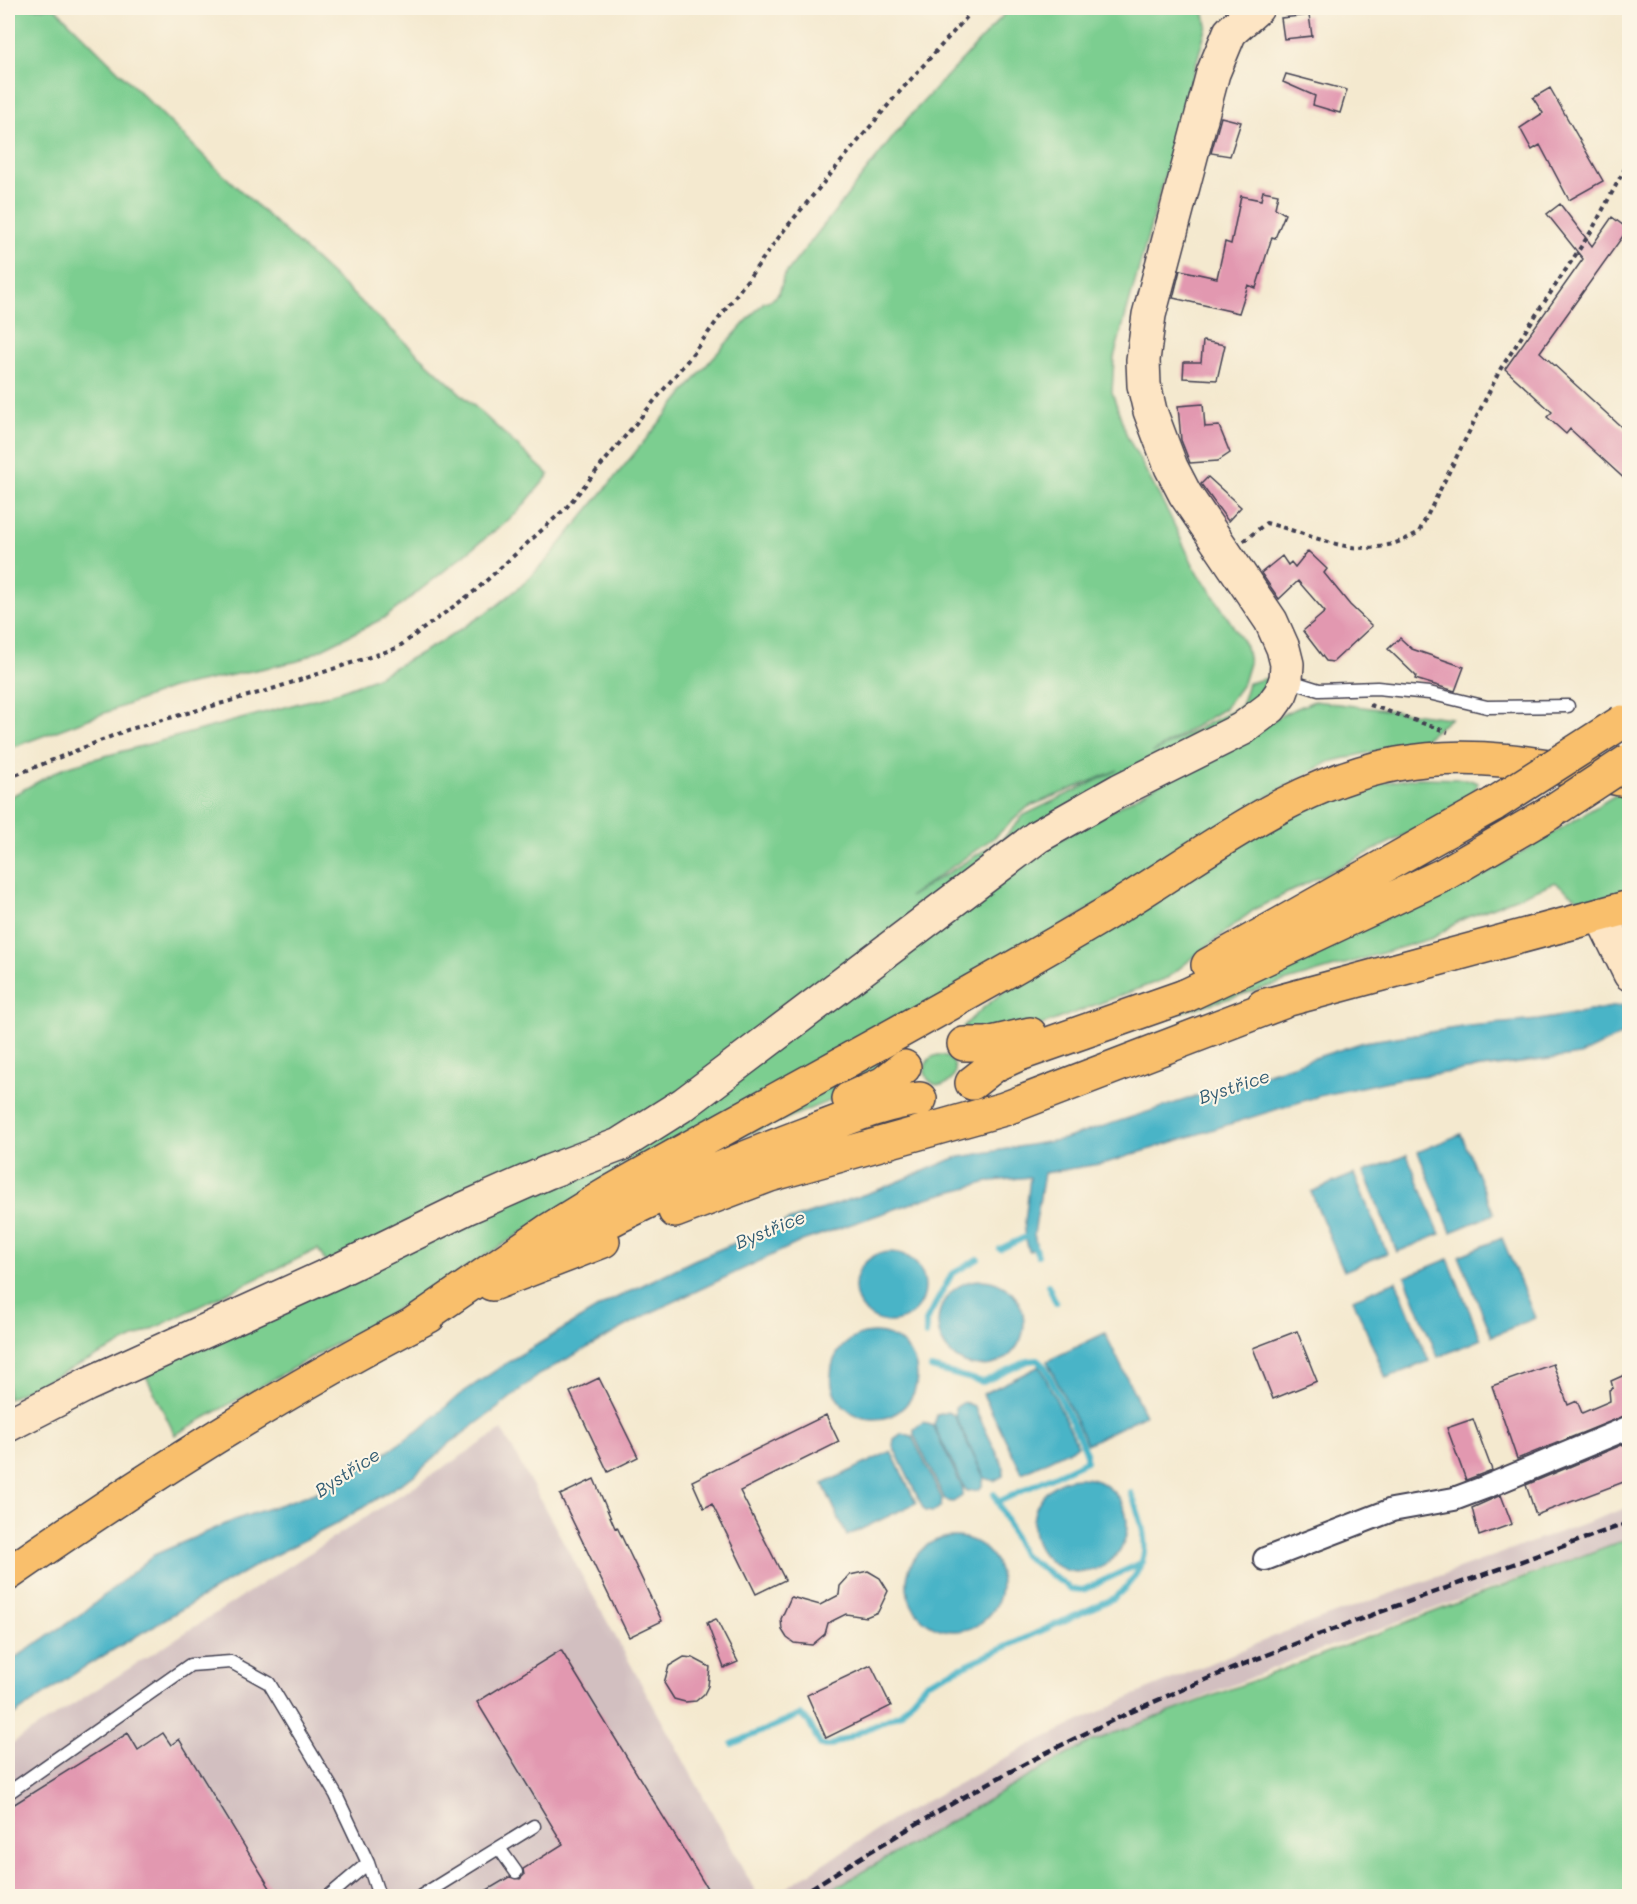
<svg xmlns="http://www.w3.org/2000/svg" width="1637" height="1904" viewBox="0 0 1637 1904" font-family="Mali,sans-serif">
<style>
.industrial{fill:#d2bfc0}
.green{fill:#7bce90;stroke:#4e7866;stroke-width:1.5;fill-rule:evenodd}
.water{fill:#49b4c7;stroke:#366b81;stroke-width:1.5}
.lines{fill:none;stroke-linecap:round;stroke-linejoin:round}
.stream{stroke:#49b4c7;stroke-width:6}
.building{fill:#e298b0}
.lane-casing{stroke:#424051;stroke-width:15}
.street-casing{stroke:#424051;stroke-width:26}
.secondary-casing{stroke:#424051;stroke-width:36}
.primary-casing{stroke:#424051;stroke-width:36}
.highway-casing{stroke:#424051;stroke-width:36}
.path{stroke:#424051;stroke-width:4;stroke-dasharray:4.5 4.5;stroke-linecap:butt}
.lane{stroke:#fff;stroke-width:12}
.street{stroke:#fff;stroke-width:22}
.secondary{stroke:#fde5c4;stroke-width:33}
.primary{stroke:#f9bf6c;stroke-width:33}
.highway{stroke:#f9bf6c;stroke-width:33}
.rail{stroke:#22223b;stroke-width:4.5;stroke-dasharray:9 4.5;stroke-linecap:butt}
.highway-bridge-casing{stroke:#424051;stroke-width:36;stroke-linecap:butt}
.highway-bridge{stroke:#f9bf6c;stroke-width:33}
.labels{text-anchor:middle;dominant-baseline:central;stroke-width:4.5;stroke-linejoin:round;paint-order:stroke}
.water-label{font-size:18px;font-style:italic;fill:#325c73;stroke:#fcf5e5}
</style>
<rect width="100%" height="100%" fill="#fcf5e5"/>
<filter id="ink" filterUnits="userSpaceOnUse"><feTurbulence type="fractalNoise" baseFrequency=".0167" numOctaves="2"/><feDisplacementMap in="SourceGraphic" scale="12" xChannelSelector="R" yChannelSelector="G"/><feConvolveMatrix kernelMatrix="1 2 1 2 8 2 1 2 1" color-interpolation-filters="sRGB"/></filter>
<filter id="wash" filterUnits="userSpaceOnUse"><feTurbulence type="fractalNoise" baseFrequency=".008" numOctaves="4" result="noise"/><feDisplacementMap in="SourceGraphic" scale="24" xChannelSelector="R" yChannelSelector="G"/><feGaussianBlur stdDeviation="1.35" result="paint"/><feColorMatrix in="noise" values="0 0 0 0 0 0 0 0 0 0 0 0 0 0 0 0 0 1.4 0 .05"/><feComposite in="paint" operator="in"/></filter>
<g filter="url(#wash)">
<rect width="100%" height="100%" fill="#f4e9cf"/>
<!-- industrial -->
<path class="industrial" d="M502 1430 758 1896H8V1746Z
M1629 1507V1538L1293 1660 1144 1722 962 1814 826 1896H773L897 1817 1024 1748 1132 1696 1282 1633Z"/>
<!-- green -->
<path class="green" d="M8 8H55L215 167 549 475 517 513 386 617 298 661 172 688 8 749Z
M1010 8H1202L1207 25 1114 357 1112 392 1127 436 1169 514 1198 575 1206 584 1246 646 1249 663 1243 683 1224 709 1152 753 1241 706 1248 683 1276 676 1257 705 634 1124 326 1263 318 1249 8 1399V798L65 767 329 695 375 678 446 639 495 607 521 586 547 560 710 361 764 302C778 299 781 292 783 277L908 118ZM1118 770 1024 815 1004 838 909 897 996 836 1028 807Z
M1314 701 1451 718 1423 740 1329 762 1244 810 1002 965 537 1223 432 1289 175 1435 144 1372 628 1149 1034 854 1286 713Z
M1417 778 1467 779 1478 783 1470 799 1437 819 1255 909 1167 978 1034 1028 963 1031V1027C998 990 1046 965 1088 937 1177 880 1265 817 1368 786 1384 782 1401 780 1417 778Z
M1617 794 1629 797V890L1584 903 1555 882 1459 921 1433 938 1129 1028 1481 877Z
M906 1035 898 1055 868 1085 717 1147Z
M925 1070a15 15 0 1 1 30 0a15 15 0 1 1-30 0Z
M1629 1538V1896H820L1086 1744Z"/>
<!-- water -->
<path class="water" d="M1629 1004V1031L1580 1055 1398 1079 1319 1096 1106 1163 1044 1173 1034 1234 1037 1249 1029 1251 1024 1232 1030 1177 992 1181 927 1198 802 1241 648 1314 538 1375 499 1407 450 1443 415 1475 336 1524 261 1562 86 1666 8 1719V1663L84 1612 154 1555 237 1519 320 1491 374 1461 423 1427 459 1395 510 1361 608 1302 694 1260 788 1221 883 1188 955 1158 1064 1139 1364 1042 1469 1026 1539 1020Z
M1461 1134 1494 1214 1451 1232 1418 1152Z
M1407 1155 1440 1234 1397 1252 1364 1172Z
M1354 1174 1387 1253 1344 1271 1311 1192Z
M1502 1238 1535 1318 1492 1336 1459 1256Z
M855 1287a35 35 0 1 1 70 0a35 35 0 1 1-70 0Z
M1448 1259 1481 1339 1438 1357 1405 1277Z
M938 1323a43 43 0 1 1 86 0a43 43 0 1 1-86 0Z
M1396 1281 1429 1361 1386 1378 1353 1299Z
M1105 1333 1145 1415 1087 1444 1047 1361Z
M831 1376a43 43 0 1 1 86 0a43 43 0 1 1-86 0Z
M1040 1366 1078 1446 1022 1473 983 1394Z
M964 1402 974 1406 1004 1468 1003 1476 994 1481 985 1478 955 1415V1408Z
M947 1412 954 1415 984 1478 982 1486 978 1490 967 1491 964 1487 934 1425 937 1415Z
M923 1422 933 1426 963 1489 962 1496 953 1502 947 1501 944 1498 914 1435V1429Z
M902 1433 912 1436 942 1499 941 1506 933 1512 926 1511 923 1508 893 1446 894 1439Z
M891 1451 916 1503 847 1536 823 1484Z
M1033 1525a47 47 0 1 1 94 0a47 47 0 1 1-94 0Z
M907 1584a47 47 0 1 1 94 0a47 47 0 1 1-94 0Z"/>
<g class="lines">
<!-- stream -->
<path class="stream" d="M1032 1242 1038 1255
M1000 1249 1030 1235
M1048 1285 1056 1303
M926 1335V1321L952 1274 978 1259
M931 1368 983 1382 1028 1361 1037 1360 1045 1367 1086 1451V1461L998 1502
M994 1494 1022 1554 1071 1589 1083 1590 1143 1562
M732 1744 800 1715 808 1721 821 1746H829L900 1714 926 1683 1114 1598C1155 1565 1148 1537 1131 1493"/>
</g>
<g id="blocks">
<!-- building -->
<path class="building" d="M1309 15 1312 36 1284 39 1281 18Z
M1286 74 1347 90 1340 113 1313 105 1315 96 1283 82Z
M1550 88 1603 181 1569 200 1540 145 1532 150 1520 128 1543 113 1533 98Z
M1221 117 1241 122 1230 156 1211 153Z
M1263 191 1278 194 1275 208 1285 214 1275 238 1272 237 1256 288 1248 285 1239 313 1173 298 1180 270 1217 278 1225 242 1231 244 1241 196 1261 200Z
M1560 204 1592 246 1612 217 1628 229 1540 352 1629 434V483L1570 429 1566 434 1547 417 1552 412 1505 369 1583 259 1547 214Z
M1203 341 1225 345 1217 380 1183 378 1184 362H1201Z
M1203 404 1205 427 1219 426 1230 453 1218 461 1190 463 1181 440 1178 406Z
M1208 477 1241 507 1228 521 1201 484Z
M1308 551 1327 569 1324 573 1350 605 1372 626 1333 662 1326 661 1303 631 1325 612 1298 581 1279 599 1261 573 1282 556 1288 565 1291 562 1295 567Z
M1400 638 1412 649 1464 667 1455 691 1415 679 1416 676 1388 649Z
M1297 1331 1317 1381 1273 1399 1253 1348Z
M1553 1364 1568 1405 1577 1401 1582 1413 1610 1401 1609 1390 1613 1388 1611 1381 1629 1373V1414L1517 1459 1492 1386Z
M599 1378 638 1457 608 1472 570 1392Z
M826 1415 839 1442 740 1491 785 1580 756 1594 712 1504 704 1508 692 1481Z
M1473 1419 1492 1470 1466 1480 1447 1428Z
M1629 1442V1480L1536 1515 1526 1485Z
M594 1479 615 1528 617 1527 662 1621 629 1637 560 1495Z
M1501 1495 1512 1524 1479 1536 1472 1508Z
M868 1571 880 1578 888 1591 878 1612 866 1617 846 1614 828 1623 825 1634 812 1645 794 1643 787 1638 782 1630 781 1619 791 1597 820 1605 839 1595 840 1586 850 1575Z
M716 1619 738 1662 724 1668 707 1623Z
M561 1650 707 1888 694 1896H477L509 1877 520 1879 524 1875 523 1869 563 1844 477 1702Z
M684 1657 693 1658 710 1667 708 1686 704 1694 696 1701 685 1702 674 1699 664 1683 669 1666Z
M871 1665 891 1706 826 1738 807 1695Z
M128 1733 138 1750 163 1733 171 1745 179 1739 275 1896H8V1808Z"/>
</g>
</g>
<g filter="url(#ink)">
<use href="#blocks" fill-opacity="0" stroke="#424051" stroke-width="1.5"/>
<g class="lines">
<defs>
<path id="lane" d="M1287 680 1319 690 1377 688 1429 693 1487 707 1568 706
M8 1793 190 1665 231 1662 269 1683 336 1795 368 1863 379 1896
M499 1848 516 1872
M329 1896 368 1863
M421 1896 534 1826"/>
<path id="street" d="M1265 1559 1392 1510 1454 1499 1486 1487 1630 1427"/>
<path id="secondary" d="M1601 915 1630 974
M8 1425 86 1385 337 1271 466 1208 548 1172 619 1145 684 1104 1037 837 1120 790 1242 729 1271 707 1281 693 1286 679 1287 664 1283 648 1271 621 1185 494 1171 467 1150 411 1144 385 1143 360 1149 315 1213 73 1230 32 1257 8"/>
<path id="primary" d="M1263 1006 1630 907
M964 1044H987L1030 1034
M972 1083 995 1065 1017 1055 1185 996
M849 1099 884 1083 904 1067
M675 1211 770 1175 1004 1109 1283 1002
M573 1240C648 1199 726 1164 806 1134 844 1120 880 1103 920 1099
M492 1284 603 1241
M410 1326 549 1230 604 1196C768 1102 936 1015 1099 918 1195 862 1284 785 1397 764 1476 749 1552 766 1630 781
M8 1574C143 1480 282 1391 429 1316"/>
<path id="highway" d="M1208 965 1494 804
M1185 996 1443 875 1548 814"/>
</defs>
<!-- lane casing -->
<use href="#lane" class="lane-casing"/>
<!-- street casing -->
<use href="#street" class="street-casing"/>
<!-- secondary casing -->
<use href="#secondary" class="secondary-casing"/>
<!-- primary casing -->
<use href="#primary" class="primary-casing"/>
<!-- highway casing -->
<use href="#highway" class="highway-casing"/>
<!-- path -->
<path class="path" d="M1244 541 1266 523C1324 537 1362 566 1419 532L1501 368 1592 230 1630 159
M1370 705 1448 732
M8 778 127 730 269 690 397 648 476 590 566 508 688 360 785 229 894 98 975 8"/>
<!-- lane -->
<use href="#lane" class="lane"/>
<!-- street -->
<use href="#street" class="street"/>
<!-- secondary -->
<use href="#secondary" class="secondary"/>
<!-- primary -->
<use href="#primary" class="primary"/>
<!-- highway -->
<use href="#highway" class="highway"/>
<!-- rail -->
<path class="rail" d="M799 1896C909 1826 1021 1761 1140 1708 1299 1637 1466 1582 1630 1522"/>
<defs>
<path id="highway-bridge" d="M1494 804 1622 722
M1548 814 1630 760"/>
</defs>
<!-- highway-bridge casing -->
<use href="#highway-bridge" class="highway-bridge-casing"/>
<!-- highway-bridge -->
<use href="#highway-bridge" class="highway-bridge"/>
</g>
</g>
<g class="labels">
<!-- water labels -->
<g class="water-label">
<text transform="translate(1234 1086) rotate(-18)">Bystřice</text>
<text transform="translate(770 1229) rotate(-22)">Bystřice</text>
<text transform="translate(347 1472) rotate(-33)">Bystřice</text>
</g>
</g>
<!-- margin -->
<rect width="1637" height="1904" fill="none" stroke="#fcf5e5" stroke-width="30"/>
</svg>
